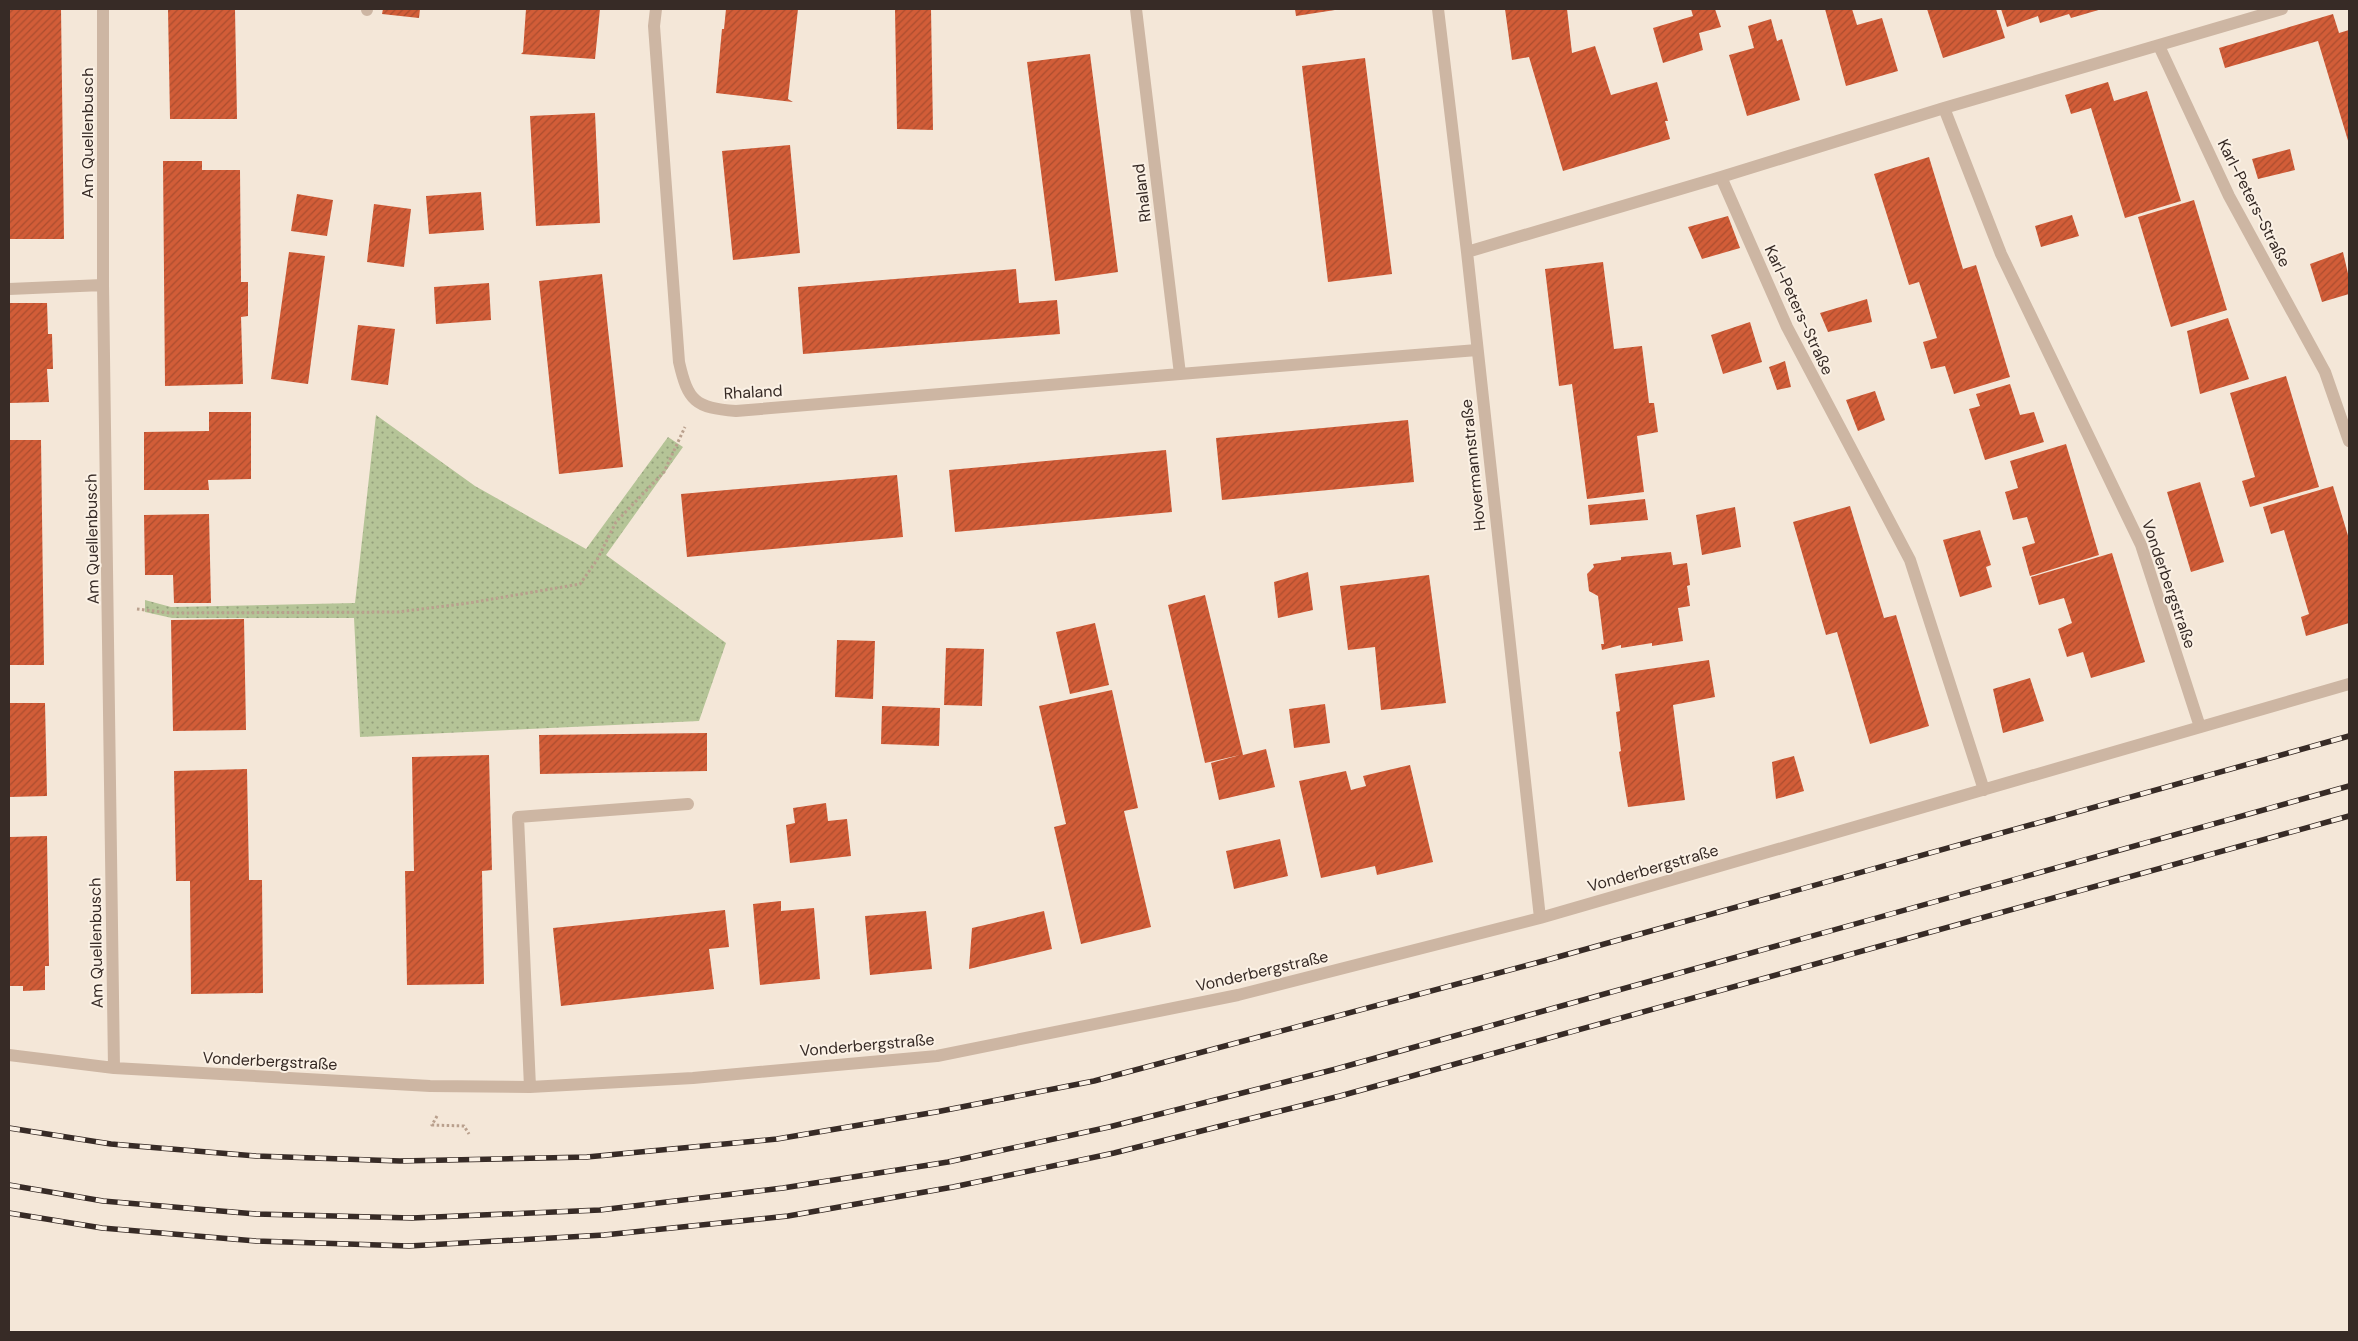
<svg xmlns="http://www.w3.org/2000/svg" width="2358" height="1341" viewBox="0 0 2358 1341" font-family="'DM Sans',sans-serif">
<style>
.park{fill:url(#park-dots)}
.building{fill:url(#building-hatch)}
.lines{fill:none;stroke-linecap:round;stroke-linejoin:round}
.path{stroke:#b9a08d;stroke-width:3;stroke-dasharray:2.5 2.5;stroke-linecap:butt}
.minor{stroke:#cdb6a3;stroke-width:12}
.rail-casing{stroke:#372b26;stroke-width:5.5}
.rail{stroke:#fbf1e5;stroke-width:4;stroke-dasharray:11;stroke-linecap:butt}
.labels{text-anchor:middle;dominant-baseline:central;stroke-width:4;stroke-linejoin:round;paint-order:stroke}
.street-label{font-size:16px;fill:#372b26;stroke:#fbf1e5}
</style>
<defs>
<pattern id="park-dots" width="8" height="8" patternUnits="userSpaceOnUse" patternTransform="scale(1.25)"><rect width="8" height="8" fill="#b5c497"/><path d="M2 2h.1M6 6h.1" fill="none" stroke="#949f7b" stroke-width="1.8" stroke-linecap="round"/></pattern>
<pattern id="building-hatch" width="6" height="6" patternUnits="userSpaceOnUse" patternTransform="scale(1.25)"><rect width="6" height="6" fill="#d25d38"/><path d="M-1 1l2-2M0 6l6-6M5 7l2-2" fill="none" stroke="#ab4d2f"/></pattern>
</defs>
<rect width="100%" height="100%" fill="#f4e7d8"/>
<!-- park -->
<path class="park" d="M376 415 475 486 586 549 668 437 683 447 606 555 726 643 699 721 360 737 354 618H172L145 612V600L171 607 355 603Z"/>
<!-- building -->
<path class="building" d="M9 9H61L64 239H9Z
M168 9H235L237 119H170Z
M383 9H420L419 18 382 14Z
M526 9H600L595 59 521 54 523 52Z
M726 9H798L788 99 793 102 716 93 722 29H724Z
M895 9H931L933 130 897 129Z
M1295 9H1335V10L1296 16Z
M1505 9H1567L1572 53 1595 46 1611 95 1657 82 1668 121H1665L1670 139 1563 171 1529 57 1512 60Z
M1691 9H1715L1721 27 1699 33 1703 50 1663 63 1653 28 1693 16Z
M1825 9H1852L1857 25 1882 18 1898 71 1846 86Z
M1927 9H1996L2005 38 1943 58Z
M2001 9H2102L2071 18 2069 14 2040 23 2038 16 2007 27Z
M2333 14 2339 33 2349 30V144L2318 41 2225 68 2219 48Z
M1771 19 1777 41 1782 39 1800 100 1747 116 1729 55 1754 48 1748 26Z
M1090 54 1118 272 1055 281 1027 62Z
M1365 58 1392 274 1328 282 1302 66Z
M2108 82 2114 101 2147 91 2181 201 2125 218 2091 108 2071 114 2065 95Z
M595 113 600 223 536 226 530 116Z
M790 145 800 253 733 260 722 151Z
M2290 149 2295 170 2258 179 2252 159Z
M1929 157 1963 269 1976 265 2010 377 1954 394 1945 366 1931 369 1923 342 1937 338 1919 282 1909 285 1874 174Z
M163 161H202V170H240L241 282H248V316L241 317 243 384 165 386Z
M481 192 484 230 429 234 426 196Z
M297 194 333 200 327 236 291 231Z
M2194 200 2227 310 2171 327 2138 217Z
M374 204 411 209 404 267 367 262Z
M2072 215 2079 236 2041 247 2035 226Z
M1728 216 1740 248 1702 259 1688 227Z
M289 252 325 256 308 384 271 379Z
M2343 252 2349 278V294L2322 302 2310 264Z
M1603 262 1614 349 1642 346 1649 403H1654L1658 432 1637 436 1644 492 1587 499 1572 384 1559 386 1545 269Z
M1016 269 1019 303 1057 300 1060 334 803 354 798 287Z
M602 274 623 467 559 474 539 281Z
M489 283 491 320 436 324 434 287Z
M1867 299 1872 322 1828 332 1820 313Z
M9 303H47L48 334H52L53 369H47L49 402 9 403Z
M2228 318 2249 379 2200 394 2187 331Z
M1750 322 1762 362 1723 374 1711 335Z
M358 325 395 329 388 385 351 380Z
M1785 361 1791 387 1777 390 1769 367Z
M2286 376 2319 487 2250 507 2242 481 2255 477 2230 393Z
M2010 384 2020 415 2034 412 2044 442 1985 460 1969 409 1980 406 1976 394Z
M1875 391 1885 420 1858 431 1846 400Z
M209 412H251V479L208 480 209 490H144V432L209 431Z
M1408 420 1414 482 1222 500 1216 438Z
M9 440H41L44 665H9Z
M2066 444 2099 555 2030 576 2022 547 2035 543 2027 517 2013 520 2005 492 2018 488 2010 461Z
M1166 450 1172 512 955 532 949 470Z
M897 475 903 537 687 557 681 494Z
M2200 482 2224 562 2191 572 2167 492Z
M2333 486 2349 539V623L2306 636 2301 617 2309 614 2284 530 2271 534 2263 507Z
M1645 499 1648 520 1590 525 1588 505Z
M1850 506 1884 618 1896 615 1929 726 1870 744 1837 632 1826 635 1793 522Z
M1735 507 1741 547 1702 555 1696 515Z
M209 514 211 603H174L173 575H145L144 515Z
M1980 530 1991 565 1986 567 1992 587 1960 597 1943 540Z
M1671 552 1673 565 1687 563 1690 585 1687 586 1690 606 1678 608 1683 641 1652 646V643L1621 648V645L1602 650 1601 644H1604L1598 596 1589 591 1587 574 1594 567 1593 564 1621 560V557Z
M2112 553 2145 662 2091 678 2083 652 2067 657 2058 629 2072 623 2064 598 2039 605 2031 577Z
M1308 572 1313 610 1278 618 1274 582Z
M1429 575 1446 703 1381 710 1375 647 1348 650 1340 586Z
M1205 595 1243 755 1266 749 1275 787 1219 800 1211 763 1240 755 1205 763 1168 605Z
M244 619 246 730 173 731 171 620Z
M1095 623 1109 685 1070 694 1056 632Z
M837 640 875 641 873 699 835 697Z
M946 648 984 649 982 706 944 705Z
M1709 660 1715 697 1673 705 1685 800 1628 807 1619 752 1621 751 1616 712 1620 711 1615 674Z
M2030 678 2044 721 2003 733 1993 689Z
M1112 690 1138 808 1124 811 1151 927 1081 944 1054 827 1066 824 1039 706Z
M9 703H45L47 796 9 797Z
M1325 704 1330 743 1294 748 1289 709Z
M882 706 940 708 939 746 881 744Z
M707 733V771L540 774 539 735Z
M489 755 492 870 482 871 484 984 407 985 405 871H414L412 757Z
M1794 756 1804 791 1776 799 1772 762Z
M1410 765 1433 862 1377 875 1375 866 1321 878 1299 781 1346 771 1351 790 1366 786 1363 776Z
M247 769 249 880H262L263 993 191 994 190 881H176L174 771Z
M826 803 828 821 847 819 851 856 790 863 786 825 795 823 793 808Z
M47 836 49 966H45V990L23 991V986H9V837Z
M1280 839 1288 876 1234 889 1226 851Z
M781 901V911L814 908 820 979 760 985 753 904Z
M725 910 729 947 709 949 714 989 561 1006 553 928Z
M926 911 932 969 870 975 865 916Z
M1044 911 1052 949 969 969 972 928Z"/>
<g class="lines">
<!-- path -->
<path class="path" d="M137 609 170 613 398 612 469 603 580 584 597 560 616 522 664 472 685 427
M437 1116 432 1125 464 1126 469 1134"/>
<!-- minor -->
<path class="minor" d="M103 9V285L114 1068
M656 9 654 26 679 362C688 401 695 408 736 411L1180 374
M1136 9 1180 374 1477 350
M1438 9 1467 252 1540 918
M367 10V9
M2159 46 2229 196 2325 372 2349 441
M1944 108 2001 254 2141 545 2200 727
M1721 177 1787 327 1910 560 1984 790
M1467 252 1721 177 1944 108 2282 9
M9 289 103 285
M9 1055 114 1068 430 1086 530 1087 693 1078 937 1056 1238 995 1540 918 2349 684
M530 1087 518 817 688 804"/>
<defs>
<path id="rail" d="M9 1128 111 1144 256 1156 400 1161 587 1157 777 1139 936 1112 1094 1081 1547 960 2349 736
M9 1185 103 1201 256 1214 412 1218 600 1210 783 1188 948 1162 1109 1127 1336 1069 2349 786
M9 1213 102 1228 256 1241 409 1246 604 1235 788 1216 953 1187 1114 1153 1340 1096 2349 816"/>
</defs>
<!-- rail casing -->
<use href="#rail" class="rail-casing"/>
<!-- rail -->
<use href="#rail" class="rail"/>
</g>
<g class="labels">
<!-- street labels -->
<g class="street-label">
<text transform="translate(87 133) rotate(-90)">Am Quellenbusch</text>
<text transform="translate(1142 193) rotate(-97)">Rhaland</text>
<text transform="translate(2254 203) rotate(63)">Karl-Peters-Straße</text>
<text transform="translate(1799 310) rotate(65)">Karl-Peters-Straße</text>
<text transform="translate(753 392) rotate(-3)">Rhaland</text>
<text transform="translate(1473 465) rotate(-96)">Hovermannstraße</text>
<text transform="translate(92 539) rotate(-91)">Am Quellenbusch</text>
<text transform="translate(2169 584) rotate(71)">Vonderbergstraße</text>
<text transform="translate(1653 868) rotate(-16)">Vonderbergstraße</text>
<text transform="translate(96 943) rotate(-91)">Am Quellenbusch</text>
<text transform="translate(1262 971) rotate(-13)">Vonderbergstraße</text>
<text transform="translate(867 1045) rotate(-5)">Vonderbergstraße</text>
<text transform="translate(270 1061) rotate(3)">Vonderbergstraße</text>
</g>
</g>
<!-- border -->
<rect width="2358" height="1341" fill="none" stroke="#372b26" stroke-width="20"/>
</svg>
